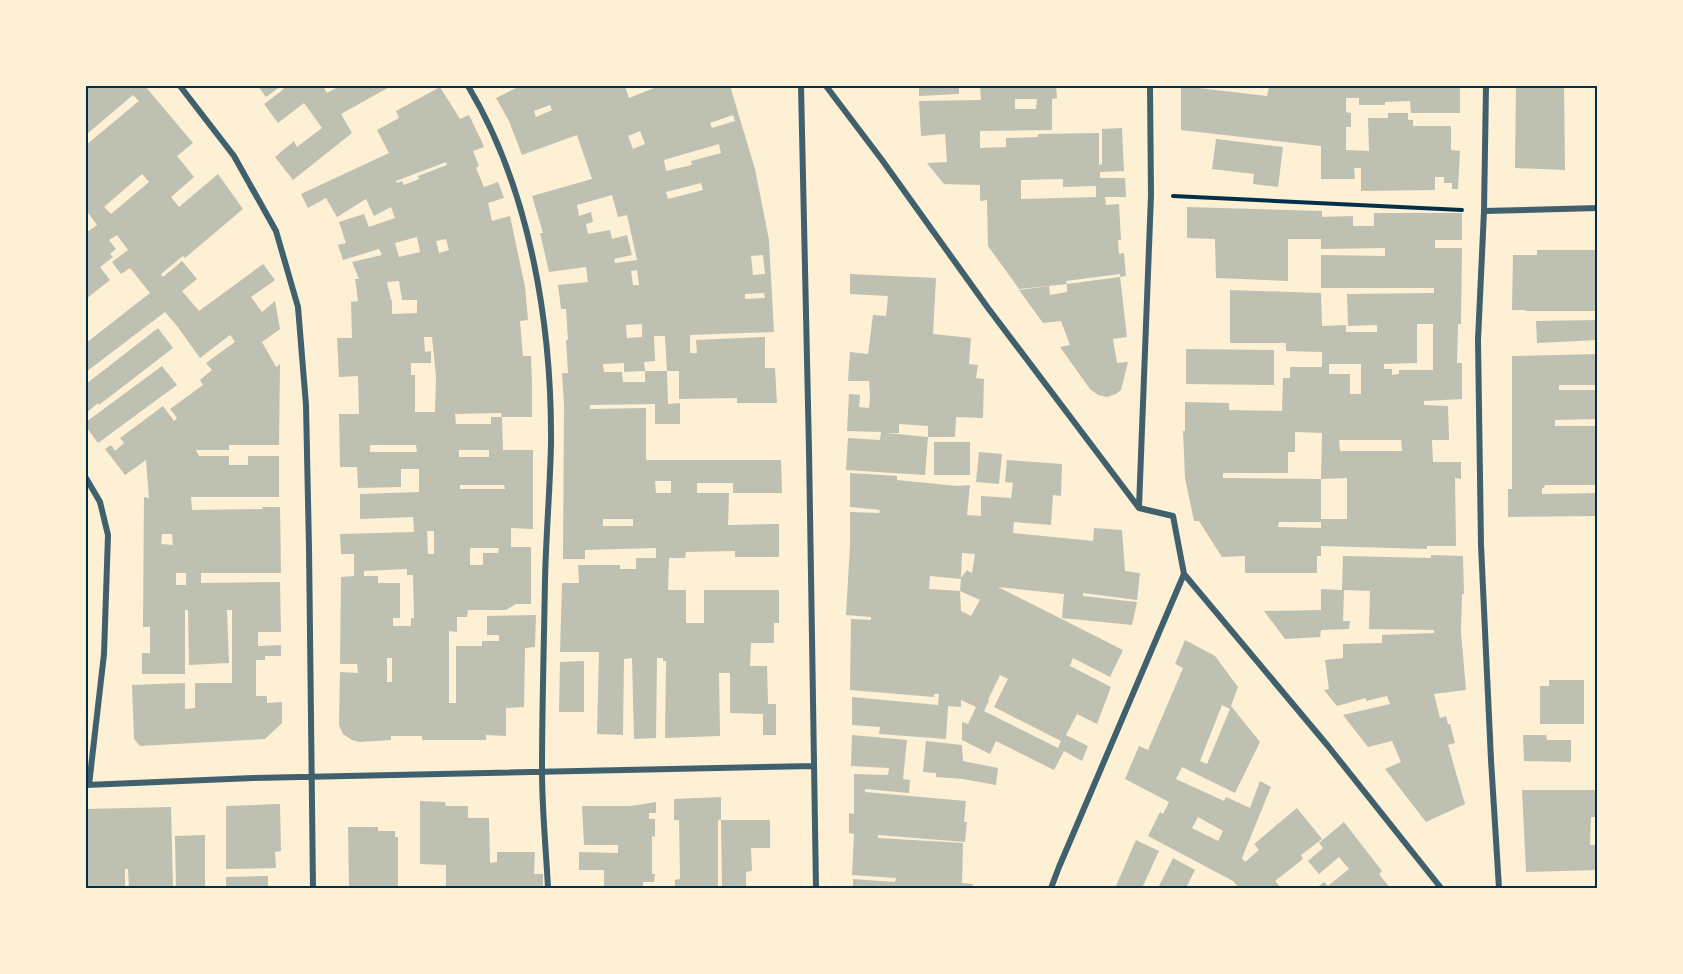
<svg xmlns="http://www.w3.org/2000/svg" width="1683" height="974" viewBox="0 0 1683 974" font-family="'Noto Sans',sans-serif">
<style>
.building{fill:#bec0b2;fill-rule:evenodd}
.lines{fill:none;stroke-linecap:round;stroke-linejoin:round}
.path{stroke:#003049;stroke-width:4}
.minor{stroke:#3f606c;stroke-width:6}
.neatline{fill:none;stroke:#003049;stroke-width:2}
</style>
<rect width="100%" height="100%" fill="#fdf0d5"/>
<!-- building -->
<path class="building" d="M86 86H145L193 143 177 156 194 177 171 197 179 207 218 174 243 209 185 258 183 256 161 274 163 277 182 261 197 279 182 291 199 311 263 264 275 280 251 297 262 312 275 301 280 329 262 342 276 367 280 364 279 445H229V450H196L199 456H229V465H248V456H279V497H191L192 510 263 509 262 507H280L281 573H201V583L280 582 281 632H258V646L281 645V656H265V660H256V696H267V703L282 702V723L265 739 140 746 134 739 132 685 185 683V709L195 708V683H232V610H227L229 663 189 665 188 610H185V674H142V653H150V627H143L144 497 149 498 146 460 125 475 105 449 111 445 115 451 124 443 120 438 163 406 174 421 177 418 170 409 203 385 200 380 212 370 206 363 235 342 230 335 200 358 177 326 165 312 86 372V343L150 293 130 268 121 274 112 262 128 250 117 235 109 240 116 249 110 254 113 257 100 267 110 280 86 299V233L97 225 86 210V145L139 101 133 95 87 134ZM142 174 149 182 111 214 104 207ZM162 534H172L173 545 161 544ZM176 573H186V585H176Z
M258 86H281L266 97Z
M281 86H328L324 88 327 93 340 86H391L341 114 352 133 293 180 275 157 294 141 297 147 322 128 304 103 278 123 264 104 284 89Z
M520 86H625L629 98 659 86H730L755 169 769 240 774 332 690 335V353H697L696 340 765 337V368H775L777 403H737V398L679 399V371H667L665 336H654L655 361 644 362 645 371H667L668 404 680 403V424H655V404L590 405V409L646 408V460H781L782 493H733V483H697V493H729L728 525 779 524V557H735V551L686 552 685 558H669L668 590H686V623H704V590H779V623H774V643H751L750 666H767L768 704H776V735H763V714L730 713V673H719L720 736 665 738 666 661H663V658H657L656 738 634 739 632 658 624 659 623 735 597 734 599 652H560L562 583H579L578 565H620V569H636V558H656V548L585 550V559H563L564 405 562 373H568L566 340H568L566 309H561L558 285 588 282 586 267 549 272 540 233H543L532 196 592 179 577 135 522 155 509 121 496 98ZM550 105 552 110 536 117 534 111ZM733 115 735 121 712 128 710 123ZM640 131 645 144 633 149 628 136ZM719 144 721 153 691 161 692 165 666 171 664 160ZM701 183 703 190 668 199 666 192ZM612 195 618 217 627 215 637 260 615 263 614 259 632 255 627 235 612 239 610 230 588 234 586 224 593 222 591 212 579 216 577 205ZM763 255 765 274 753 275 751 256ZM637 270 639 285H633L631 271ZM764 293 765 298 745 299V294ZM642 324V337L627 338 626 325ZM624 363V372L645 371V382H623L622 372H604L603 364ZM655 481H671V493H656ZM603 519H633V526H603Z
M919 86H959V94L919 96Z
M980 86H1056L1057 98 1052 99V130L980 131V148L1006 147V138L1038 137V134L1099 133V165L1102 164V129L1122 128 1124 171 1100 172V178H1125L1126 197H1105L1106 205 1119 204 1121 240H1118L1119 254 1124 253 1126 276 1120 277V274L1066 281 1067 284 1120 277 1127 337 1113 339 1117 363 1128 362 1121 390 1116 394 1107 397 1098 395 1090 389 1060 347 1070 345 1061 321 1043 323 1019 290 1049 286 1050 295 1067 292V284L1019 289 988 246 987 200 980 201V185L944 184 927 163 947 162 945 134 921 136 919 101 981 100ZM1015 99H1037L1036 109H1015ZM1063 179V187L1096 186V197L1021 199V180Z
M1181 86 1267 96 1269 86H1460V113H1411L1410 101 1385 102V105H1359V98H1346V112L1351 113V127H1346V150L1369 151 1368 118H1388V113H1408V120H1413V126H1451V150L1460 151 1458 189H1452V183H1444V177H1435V190L1361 191V168H1354L1355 179H1321V146L1181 130Z
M1516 86H1564L1565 170 1515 168Z
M440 87 460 119 469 115 483 144 484 147 473 151 479 166 476 168 484 187 498 182 504 198 488 203 492 221 510 216 525 287 528 320 520 321 523 356H531L532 384V417H502L501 413 455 414 456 424H491V417H502L503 450H533V529L511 528V547H531V604H516L506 610H468L467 617H457V632L449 631V703H456V646H482V641H499V635H487V616L536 615 535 647 525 648 524 707 506 708V736L486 735V740H422V736H391V740L359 742 352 740 343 734 339 725 340 672 358 673 357 664H340L341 577 354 576V554H341L340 534 414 532 413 517 360 519V494L419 492V469H401V487L358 488 357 467H340L339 414H359L358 376 339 377 337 338H352L351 302 358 301 355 279H359L352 262 382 255 379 249 343 260 338 245 346 243 339 222 364 214 369 227 395 218 391 207 374 216 366 199 337 217 326 198 308 208 301 194 389 153 377 130 399 118 396 111ZM446 162 447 165 418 176 419 179 404 185 402 181 397 183 396 181ZM417 237 420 252 399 257 395 243ZM446 239 449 250 439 253 436 241ZM399 281 402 300H417V313L392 314V300H391L387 282ZM424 337H432L436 376 435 412H415V375H411V363H431V351L425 352ZM370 445H416L417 452H370ZM459 450H489V457H459ZM460 485H504L505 489H460ZM427 531H434V554H428ZM470 548H499L498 553H483V565H470ZM407 569V575H413L414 618H411V626H393V618H400V583H378V576H364V571ZM387 658H392V682H387Z
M1216 139 1283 147 1278 187 1253 184 1254 174 1212 169Z
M1187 207 1322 211V217L1353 216V226H1374V213H1462V240H1435V248H1462L1461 324H1458L1457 363H1462V399L1424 401V405L1448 406 1449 440H1432L1433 462H1461V479L1455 478 1456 546H1427V549L1321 546V556H1317V573H1245V556L1222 557 1199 521H1194L1185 478 1183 431H1185V402L1229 403V410L1282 411 1283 378H1290V367H1322V352L1286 351V343H1230V290L1321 293 1322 326 1346 325V332H1377V325L1348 326 1347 294 1434 293V288H1321V255L1385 256V248L1321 249V239H1288V281L1216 278 1215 239 1187 238ZM1417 324H1433V370H1399V374L1392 375V369H1384V364L1417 363ZM1329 364H1361V394H1350V374H1329ZM1295 432 1322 433 1321 479 1347 478V519H1321V479L1223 478V473H1288V452H1295ZM1339 440H1401L1402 451H1340ZM1279 522H1321V528L1278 527Z
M1537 250H1598V311H1526L1525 310H1512L1513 255H1537Z
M850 274 936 278 933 334 971 338 969 364 978 365 976 378 984 379 983 418 956 417 955 437H928V426L899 424V433H887L928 437 925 475 846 470 848 438 880 440 881 432 847 431 849 394 860 395 859 407 869 408 870 397 869 381H848L850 352 868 354 873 315 886 316 888 296 850 294Z
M1598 320V340L1537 343 1536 321Z
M158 328 173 348 99 405 98 403 86 413V384Z
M1186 349 1274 350V385L1186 384Z
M1598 354V385H1559V390H1598V419L1555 420V426H1598V485H1545L1544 488H1542V494L1598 493V516L1508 517V489H1512V356Z
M162 366 177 385 98 443 86 427V422Z
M934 442H970V475H934Z
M979 452 1002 454 999 484 976 482Z
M1007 460 1062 464 1061 496 1053 495 1051 525 1014 522 1013 533 1093 541 1094 528 1122 530 1125 571 1140 573 1137 600 1083 593V596L1137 602 1132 625 1062 618 1064 594 998 587 1123 650 1110 677 1073 658 1070 666 1111 687 1097 724 1077 714 1066 735 1088 746 1082 761 1064 751 1054 770 996 741 990 754 962 740V722L968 724 976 707 961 700V707L948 706 946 739 879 734 880 727 852 725V697L938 705 939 694H934V697L850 690 851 619 871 620V617L846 615 850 545V512L879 513 880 510 850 507V473L897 476V480L957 486 970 485 967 515 981 516V496L1011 498 1013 483 1005 482ZM962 553 975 554 972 573 967 570 961 578ZM930 576 961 579 960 591 980 600 971 616 961 611 960 591 929 589ZM1000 675 1008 679 994 707 1061 741 1058 748 984 711 989 701 988 700Z
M1431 555 1463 556 1464 594H1462L1461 632 1466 690 1434 694 1440 718 1446 716 1448 724H1450L1455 743 1448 745 1465 804 1426 822 1385 769 1401 762 1392 741 1368 747 1343 715 1390 704 1387 696 1366 701V698L1337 706 1324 690 1329 689 1325 660 1343 658V644L1382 643V635L1434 633V630L1369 629 1370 591 1344 590 1343 621H1350L1349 629 1321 630 1320 637 1285 639 1264 611 1321 610V589L1342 590 1343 556 1431 558Z
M1185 640 1215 656 1238 687 1231 706 1260 742 1235 793 1182 767 1176 779 1224 801 1226 797 1250 808 1260 781 1271 787 1242 858 1245 862 1259 850 1254 844 1297 808 1322 839 1301 855 1303 859 1275 881 1281 888H1239L1233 881 1148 836 1160 812 1163 814 1169 802 1125 779 1139 746 1148 750 1183 668 1175 664ZM1222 705 1230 709 1207 764 1200 761ZM1198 817 1223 831 1218 841 1192 828Z
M584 661V712H559L560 662Z
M1549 680H1584V724H1540V686H1549Z
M852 735 907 740 903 779 910 780 909 793 865 789V792L966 801 964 822H967L965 842 878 835V838L963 843 962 883 973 884 972 888H853V879L895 882 896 878 852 875 854 834 849 833V813L854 814V774L888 775 889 768 851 766Z
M1523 735H1546L1547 740H1571V762L1524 761Z
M926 741 962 745 963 761 998 768 996 785 963 779 936 777V773L923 772Z
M1522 790H1598V817H1591L1590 845H1598V870L1526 872Z
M721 797V820H718V888H675V880L680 879 679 820H674V799Z
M420 801 445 802 446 806H468V818H489L490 863 497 862V852H535L534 874H543V888H349L348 827H378V831H395V837H398V886H446V865L420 864Z
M656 802V813H649V819H655V837L652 836V874H655L654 882H643V888H604V870H579V852L618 853V845H584L582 806H631Z
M280 804 281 851 275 852 276 868 226 869V806Z
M171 807 173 888H129L128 869H125V888H86V809Z
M721 820H770V848H751L752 871 746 872V888H722Z
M1344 822 1382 871 1379 874 1390 888H1316L1324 882 1328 886 1349 869 1339 857 1319 874 1308 861 1323 848 1319 843Z
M205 835V888H176L175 836Z
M1136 840 1159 851 1142 888H1115Z
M1173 858 1195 870 1186 888H1158Z
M268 876V888H226V877Z"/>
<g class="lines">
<!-- path -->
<path class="path" d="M1173 196 1462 210"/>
<!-- minor -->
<path class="minor" d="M180 86 234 156 276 231 298 307 306 405 309 548 313 888
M468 86C530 189 552 325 551 444 550 489 546 535 545 580 544 643 542 707 542 771 542 810 546 849 548 888
M801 86 809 450 816 888
M826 86 882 160 988 308 1139 508 1173 516 1184 574 1328 746 1441 888
M1486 86 1484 211 1478 340 1481 545 1491 760 1499 888
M1484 211 1598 208
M86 478 100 502 108 535 104 654 89 785
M1139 507 1151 195 1150 86
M86 785 253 778 814 766
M1051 888 1059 867 1184 574"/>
</g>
<!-- border -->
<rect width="1683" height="974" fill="none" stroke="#fdf0d5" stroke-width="174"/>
<rect x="87" y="87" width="1509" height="800" class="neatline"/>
</svg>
